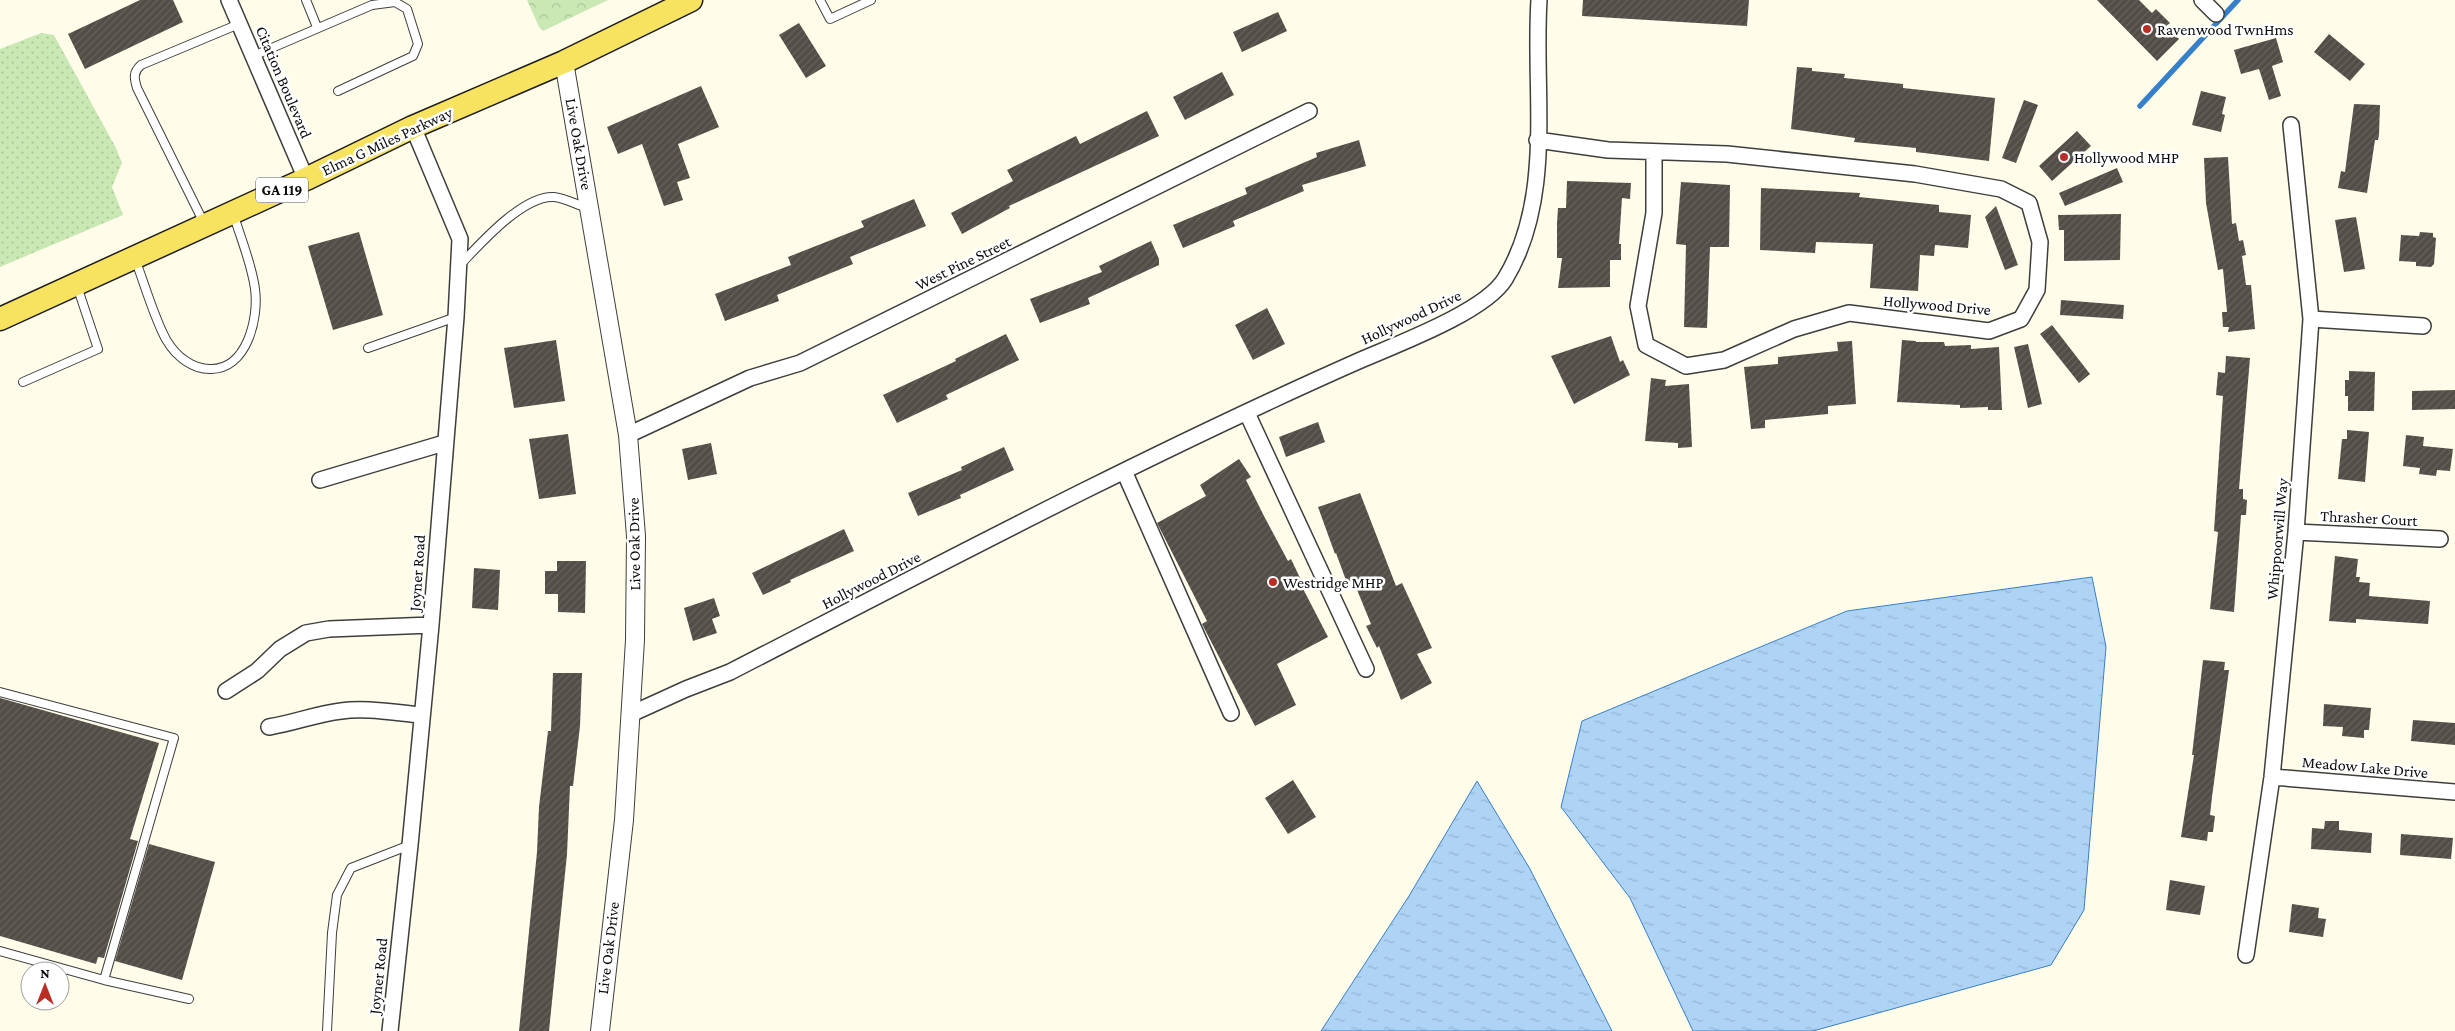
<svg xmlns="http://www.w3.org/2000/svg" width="2455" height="1031" viewBox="0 0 2455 1031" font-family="'Crimson Pro',serif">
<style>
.grass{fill:url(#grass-dots)}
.park{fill:url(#park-crowns)}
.water{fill:url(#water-ripples);stroke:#3680cb}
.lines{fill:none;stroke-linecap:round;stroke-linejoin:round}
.stream{stroke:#3680cb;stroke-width:5.5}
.building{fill:url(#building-hatch)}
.service-casing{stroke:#3e3e3e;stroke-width:10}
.minor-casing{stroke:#3e3e3e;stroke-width:18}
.tertiary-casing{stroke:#3e3e3e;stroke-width:20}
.primary-casing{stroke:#1c1c1c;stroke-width:25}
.service{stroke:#fff;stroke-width:8}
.minor{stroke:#fff;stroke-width:15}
.tertiary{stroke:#fff;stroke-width:18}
.primary{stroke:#f7e360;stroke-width:22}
.poi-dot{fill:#b92e25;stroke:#fff;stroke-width:2}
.labels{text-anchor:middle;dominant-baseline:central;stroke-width:5;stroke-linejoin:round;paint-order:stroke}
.shield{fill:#fff;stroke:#545454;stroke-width:1}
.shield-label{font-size:15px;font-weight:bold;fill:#0b0b0b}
.poi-label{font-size:16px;fill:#0b0b0b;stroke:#fff;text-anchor:start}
.street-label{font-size:16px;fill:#0b0b0b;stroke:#fff}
</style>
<defs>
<pattern id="grass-dots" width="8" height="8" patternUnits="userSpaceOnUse" patternTransform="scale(1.25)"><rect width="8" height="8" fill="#c9e8b4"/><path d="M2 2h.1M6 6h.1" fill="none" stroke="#abc699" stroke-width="1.8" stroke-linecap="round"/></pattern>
<pattern id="park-crowns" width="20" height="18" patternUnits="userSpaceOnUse" patternTransform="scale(1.25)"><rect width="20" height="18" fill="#c9e8b4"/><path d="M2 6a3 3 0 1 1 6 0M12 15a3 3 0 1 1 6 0" fill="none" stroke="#abc699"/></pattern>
<pattern id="water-ripples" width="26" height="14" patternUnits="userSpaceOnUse" patternTransform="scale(1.25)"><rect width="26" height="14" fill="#afd3f5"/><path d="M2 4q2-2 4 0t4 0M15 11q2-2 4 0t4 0" fill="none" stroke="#95b4d1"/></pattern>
<pattern id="building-hatch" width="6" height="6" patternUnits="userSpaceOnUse" patternTransform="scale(1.25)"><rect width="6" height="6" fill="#534d47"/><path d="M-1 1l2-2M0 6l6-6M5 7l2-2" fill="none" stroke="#67625d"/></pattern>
</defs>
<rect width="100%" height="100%" fill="#fffde9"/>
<!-- grass -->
<path class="grass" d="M41 33 54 35 116 148 122 163 112 187 123 215 0 267V49Z"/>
<!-- park -->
<path class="park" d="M527 0H608L543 31 539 27Z"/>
<!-- water -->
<path class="water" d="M2092 577 2106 647 2084 910 2051 965 1813 1031H1693L1630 898 1561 807 1582 721 1847 611Z
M1477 781 1530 869 1612 1031H1321L1409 896Z"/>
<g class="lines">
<!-- stream -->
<path class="stream" d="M2140 106 2238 0"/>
</g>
<!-- building -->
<path class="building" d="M140 0H173L183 22 85 69 68 34Z
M1583 0H1749L1747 26 1582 16Z
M2097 0H2139L2152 13 2156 9 2170 23 2166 26 2179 39 2157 61Z
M1278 12 1287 31 1242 52 1233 32Z
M799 23 826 66 806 78 779 35Z
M2329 34 2365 64 2350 81 2314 52Z
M2276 38 2283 62 2272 66 2281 96 2269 100 2259 69 2241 74 2234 50Z
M1797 67 1812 68V71L1845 74 1844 78 1903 84V88L1995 98 1989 161 1916 152V148L1854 142 1855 138 1791 129Z
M1222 72 1234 95 1185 120 1173 97Z
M701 86 719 127 678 144 690 178 677 182 683 200 664 206 642 144 618 154 607 127Z
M2201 91 2226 97 2222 114 2225 115 2221 132 2192 125Z
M2024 100 2038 105 2016 163 2002 158Z
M2354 104 2380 105 2379 135 2378 140H2375L2367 193 2338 188 2341 171 2345 172Z
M1147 111 1159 136 1009 206 1010 208 962 234 951 213 1013 181 1007 170 1076 136 1080 144Z
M2077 131 2091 146 2052 181 2039 166Z
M1359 140 1366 166 1302 185 1304 191 1233 221 1235 226 1183 248 1173 225 1247 194 1245 188 1317 157 1316 153Z
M2228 157 2232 224 2236 223 2239 241 2243 240 2246 255 2242 256 2246 285H2251L2255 329 2228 332 2229 327H2223L2222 312H2227L2223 269 2218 270 2206 203 2204 158Z
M2117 168 2123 182 2065 206 2059 193Z
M1567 181 1631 183 1630 199 1622 198 1619 244H1621V260H1610V287L1558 288 1562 258H1557V223L1558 208H1566Z
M1681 182 1730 185 1729 247H1710L1707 328 1684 327 1686 245 1676 244Z
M1761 188 1860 193 1859 197 1939 205V212L1971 215 1968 248 1935 245 1934 256 1920 255 1918 291 1870 288 1873 244 1816 242 1815 253 1760 250Z
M914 199 926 226 850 257 853 264 777 295 779 301 725 321 715 294 791 265 788 257 864 227 861 221Z
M1996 206 2018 265 2005 270 1985 217Z
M2121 214 2120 260 2064 261V230H2059L2058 215Z
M2356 217 2365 269 2344 272 2335 220Z
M359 232 383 315 333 330 308 246Z
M2420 232 2433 233V237L2436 238 2434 264 2431 267 2416 266V262L2399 261 2401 235 2419 236Z
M1151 241 1159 259V265L1088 298 1090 304 1040 323 1030 299 1102 272 1099 266Z
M2061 300 2124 305 2123 319 2060 315Z
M1267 308 1285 344 1253 360 1235 325Z
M2052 325 2090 374 2079 383 2040 334Z
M1006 334 1019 360 946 395 948 399 897 423 883 395 956 361 955 359Z
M1611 336 1620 362 1623 360 1630 375 1574 404 1551 356Z
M556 340 565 401 514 408 504 348Z
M1902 340 1916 341V342H1944L1945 346 1971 345V349L1999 347 2002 410H1988V407L1960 408V405L1897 402Z
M1852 341 1856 404 1828 406V414L1765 420V428L1751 429 1744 367 1778 364V357L1838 351 1837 342Z
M2028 344 2042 404 2028 408 2014 347Z
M2226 356 2250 358 2239 489H2243V499L2247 500 2246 515H2241L2234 612 2210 609 2218 532 2214 531 2223 396 2216 395 2218 372 2225 373Z
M2349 371 2375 372 2374 411H2348V396H2345V380H2349Z
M1651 378 1666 380 1665 386 1689 384 1692 447 1678 448V443L1645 441Z
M2455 390V409L2412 410V391Z
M1318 422 1325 442 1286 457 1279 437Z
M2347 430 2369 432 2365 482 2338 479 2342 439H2347Z
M568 434 576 494 539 499 529 439Z
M2406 435 2424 437 2423 446 2453 449 2450 471 2437 470 2436 476 2419 474 2420 468 2403 466Z
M711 443 717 474 688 480 682 449Z
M1004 447 1014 470 960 495 961 498 918 516 908 493 962 470 961 467Z
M1239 459 1251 477 1246 480 1265 518 1288 561 1291 559 1301 580 1299 581 1328 637 1277 664 1296 705 1255 726 1204 628 1202 624 1207 621 1157 523 1206 496 1200 485Z
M1360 493 1396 586 1402 583 1432 648 1417 654 1432 683 1401 700 1379 646 1377 648 1366 626 1371 624 1353 580 1347 583 1336 553 1335 554 1318 507Z
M844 529 854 551 790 580 791 582 763 595 752 573Z
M2335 556 2358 559 2356 577H2360L2359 582 2370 583 2369 596 2430 601 2428 624 2356 619V623L2329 621Z
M557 561H586L585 613 558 612V594H545V571H557Z
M474 568 500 570 498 610 472 608Z
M714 598 720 616 712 619 717 633 693 641 684 608Z
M2203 660 2225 662 2224 670H2229L2212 797 2210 815 2215 816 2213 832H2208L2207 841 2181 837 2194 755H2192Z
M553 673H582L580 726 573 786H570L567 854 549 1031H519L537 852 539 807 548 731H551Z
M0 698 159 743 130 839 138 841 104 958 98 957 96 964 0 936Z
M2324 704 2371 708 2369 730H2364V738L2342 736 2343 727 2323 726Z
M2413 720 2455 723V745L2411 741Z
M1293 780 1316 817 1288 834 1265 798Z
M2325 821H2339V830L2372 833 2371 853 2311 849 2312 828 2324 829Z
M2401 834 2453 838 2451 859 2400 855Z
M149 844 215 862 182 980 115 961Z
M2170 880 2205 886 2200 915 2166 910Z
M2292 904 2319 908 2318 918 2326 919 2323 937 2289 932Z"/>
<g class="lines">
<defs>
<path id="service" d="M306 0 317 27
M820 0 830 19 871 0
M253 56 372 5 395 2 407 9 418 44 413 56 338 91
M204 223 137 88C134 78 133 72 141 65L239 24
M135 259C144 282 155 321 167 341 176 356 192 369 210 369 247 370 259 318 255 289 252 265 241 239 234 216
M460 265C480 244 523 195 554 197 565 198 577 205 588 208
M368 348 456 317
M23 382 98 349 77 286
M0 692 174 738 104 980
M0 951 104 980 189 999
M327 1031 332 933 337 895 351 868 410 845"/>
<path id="minor" d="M229 0 306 179
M2202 0 2216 14
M1537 140 1608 150 1727 154 1915 174 2001 189 2029 203 2040 242 2037 290 2021 319 1989 331 1849 313 1794 329 1724 360 1686 366 1646 345 1638 306 1654 213V152
M2311 319 2423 326
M1247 413 1366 669
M628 435 750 378 800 363 1309 111
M1124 471 1231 713
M320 480 444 443
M2296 532 2440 539
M226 691 257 671 280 649 306 633 329 629 431 625
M631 714 686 689 730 672C936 566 1142 457 1354 363 1392 346 1484 313 1505 279 1555 197 1533 91 1539 0
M269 727C294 723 316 714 341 711 366 707 396 713 422 715
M2272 777 2455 792
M2246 955 2272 777 2296 532 2311 319 2291 125
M390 1031 410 845 431 625 456 317 460 239 413 127"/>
<path id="tertiary" d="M564 62 628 435 636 536 635 640 624 820 600 1031"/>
<path id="primary" d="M0 319 306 179 413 127 564 62 691 0"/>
</defs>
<!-- service casing -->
<use href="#service" class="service-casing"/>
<!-- minor casing -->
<use href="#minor" class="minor-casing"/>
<!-- tertiary casing -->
<use href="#tertiary" class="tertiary-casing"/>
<!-- primary casing -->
<use href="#primary" class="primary-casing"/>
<!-- service -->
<use href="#service" class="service"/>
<!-- minor -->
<use href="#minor" class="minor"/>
<!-- tertiary -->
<use href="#tertiary" class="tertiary"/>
<!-- primary -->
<use href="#primary" class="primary"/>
</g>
<!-- markers -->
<g class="poi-dot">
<circle cx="2147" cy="29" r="5"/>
<circle cx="2064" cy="157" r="5"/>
<circle cx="1273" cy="582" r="5"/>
</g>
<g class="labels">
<!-- shield labels -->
<rect class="shield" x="256" y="177.5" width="52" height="25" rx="4"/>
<g class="shield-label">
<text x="282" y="190">GA 119</text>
</g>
<!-- poi labels -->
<g class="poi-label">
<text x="2157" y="29">Ravenwood TwnHms</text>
<text x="2074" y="157">Hollywood MHP</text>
<text x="1283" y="582">Westridge MHP</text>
</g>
<!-- street labels -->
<g class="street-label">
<text transform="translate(284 82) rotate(67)">Citation Boulevard</text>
<text transform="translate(387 141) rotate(-25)">Elma G Miles Parkway</text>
<text transform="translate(579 144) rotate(80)">Live Oak Drive</text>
<text transform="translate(963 263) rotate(-26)">West Pine Street</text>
<text transform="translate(1937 305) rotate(5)">Hollywood Drive</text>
<text transform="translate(1411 317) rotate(-25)">Hollywood Drive</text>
<text transform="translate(2369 518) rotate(3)">Thrasher Court</text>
<text transform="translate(2277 539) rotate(-85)">Whippoorwill Way</text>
<text transform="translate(634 544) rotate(-91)">Live Oak Drive</text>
<text transform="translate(417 573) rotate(-86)">Joyner Road</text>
<text transform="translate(871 580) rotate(-27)">Hollywood Drive</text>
<text transform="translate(2365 767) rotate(5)">Meadow Lake Drive</text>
<text transform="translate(608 948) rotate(-83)">Live Oak Drive</text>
<text transform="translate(378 976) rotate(-84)">Joyner Road</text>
</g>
</g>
<!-- north arrow -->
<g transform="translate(45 986)"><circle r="24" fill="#ffffff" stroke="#9d9d9d"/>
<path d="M0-4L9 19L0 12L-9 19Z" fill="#b92e25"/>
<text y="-8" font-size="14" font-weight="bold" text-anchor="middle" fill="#0b0b0b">N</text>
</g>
</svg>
